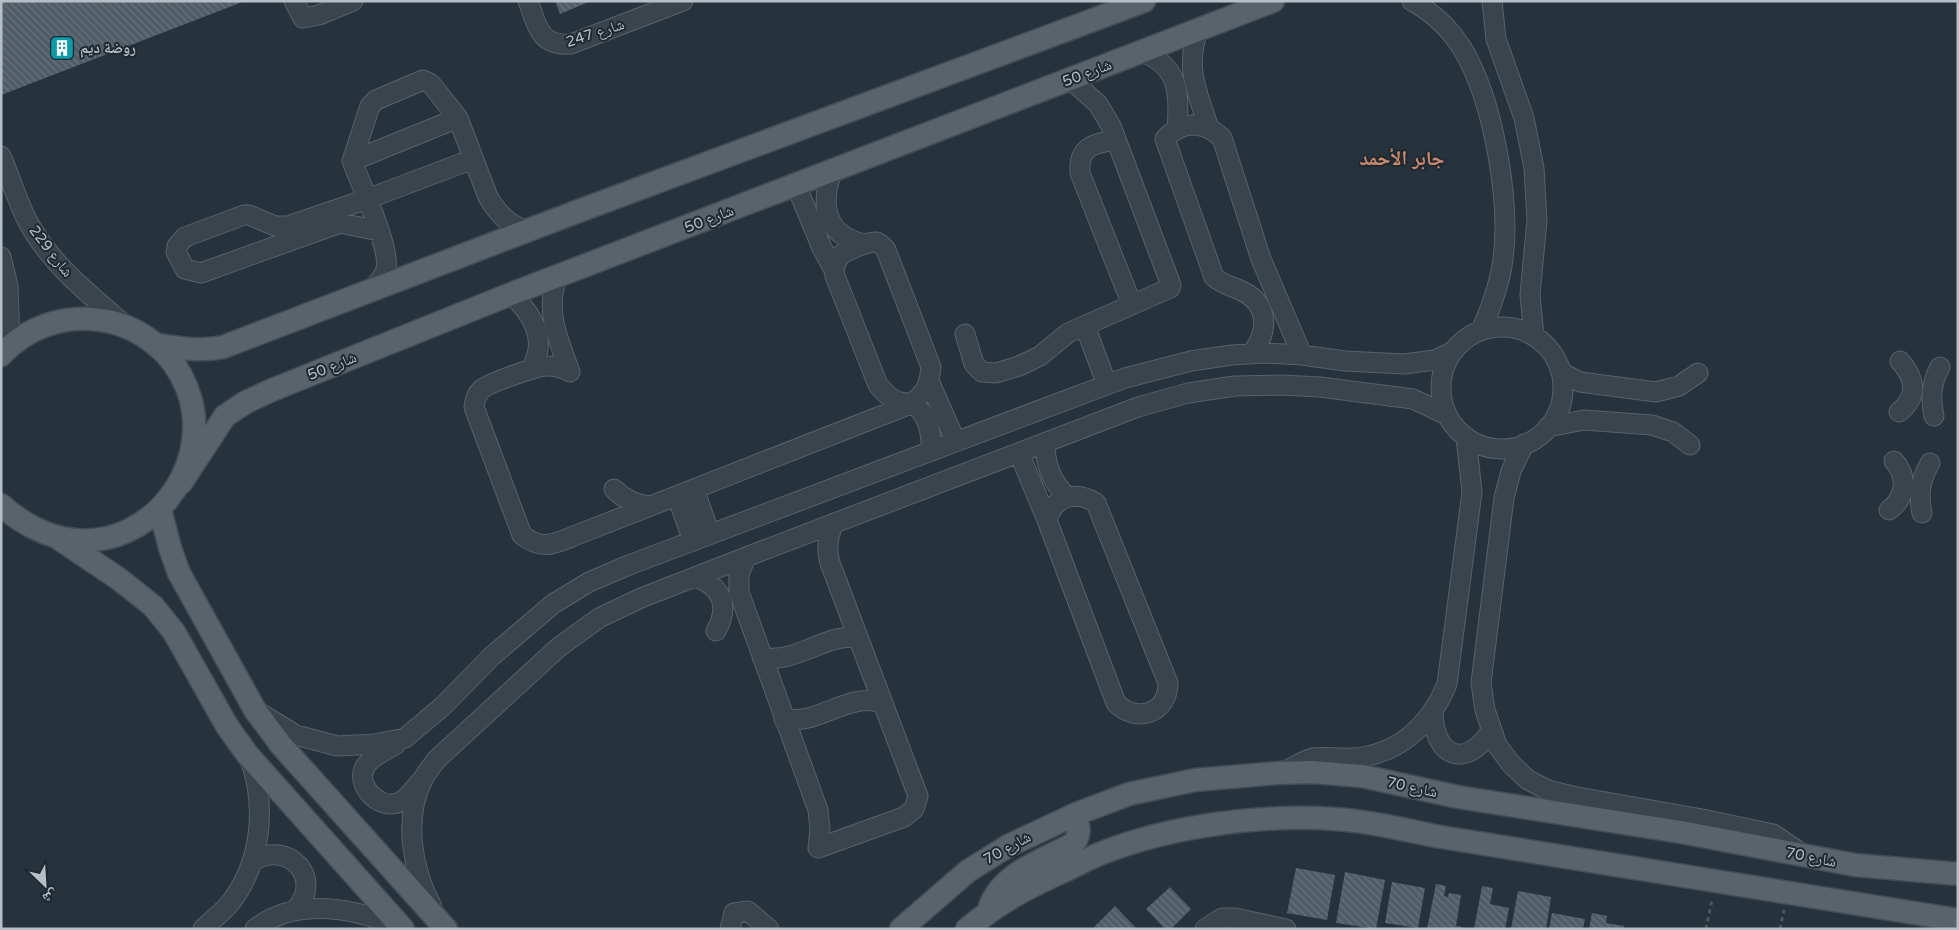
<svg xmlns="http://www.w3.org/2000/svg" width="1959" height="930" viewBox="0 0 1959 930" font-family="'Varela Round','Noto Naskh Arabic',sans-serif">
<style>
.building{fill:url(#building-back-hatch)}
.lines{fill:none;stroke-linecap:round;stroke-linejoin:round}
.minor-casing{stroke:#58626a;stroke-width:21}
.major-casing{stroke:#434d55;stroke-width:25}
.path{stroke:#485b5b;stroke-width:3;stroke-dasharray:4 4;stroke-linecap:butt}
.minor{stroke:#3a444c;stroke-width:19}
.major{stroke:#58636c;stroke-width:22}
.labels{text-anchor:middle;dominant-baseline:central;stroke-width:4;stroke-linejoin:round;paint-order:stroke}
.street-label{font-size:15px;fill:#b6bfc7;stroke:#1f2931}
.poi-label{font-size:15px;font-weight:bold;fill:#b6bfc7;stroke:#1f2931;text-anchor:start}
.district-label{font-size:20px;font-weight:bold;fill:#cc8a6c;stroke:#1f2931}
</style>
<defs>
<pattern id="building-back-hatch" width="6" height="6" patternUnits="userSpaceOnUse" patternTransform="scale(1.25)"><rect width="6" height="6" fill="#505d67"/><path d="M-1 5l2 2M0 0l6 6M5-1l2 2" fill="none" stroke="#67727b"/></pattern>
</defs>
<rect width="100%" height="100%" fill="#26323c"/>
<!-- building -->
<path class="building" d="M1 1H245L1 95Z
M555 1H591L560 14Z
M1296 868 1335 875 1327 920 1287 913Z
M1345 872 1385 880 1376 929 1336 923Z
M1392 882 1425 888 1418 928 1385 923Z
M1436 884 1446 886 1444 896 1448 897 1449 893 1461 895 1456 926 1462 927 1461 929H1427Z
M1482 886 1493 888 1490 904 1509 908 1505 929H1474Z
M1170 887 1191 909 1171 929H1165L1146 909Z
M1518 891 1551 897 1546 929H1511Z
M1115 906 1137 929H1096L1094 927Z
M1552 913 1585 919 1583 929H1549Z
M1592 913 1607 916 1606 923 1624 926 1623 929H1589Z"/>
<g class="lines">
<defs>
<path id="minor" d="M294 1 303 18 319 15 353 1
M528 1C538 27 539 46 571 44L683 1
M1412 1C1432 12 1450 29 1462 48 1494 101 1512 205 1502 266 1498 289 1490 310 1481 331
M1492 1 1496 39 1524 118 1534 168 1537 220 1530 295 1534 336
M1198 30C1185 68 1197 92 1209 128
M1142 52C1179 66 1180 93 1177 128
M1116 140C1093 143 1078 147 1080 173L1132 305
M1 156C10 177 17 200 27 220 50 264 89 294 126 326
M352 161 458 118 488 197C498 214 509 225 527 231
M833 170C819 204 825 236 865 244
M796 185 822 248 834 270 835 276 878 385C884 392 891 400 900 402 904 403 909 403 912 404 929 413 931 435 932 451
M379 231 340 223 201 273 185 269 176 252 177 246 185 237 244 215H249L275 226H288L367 199 473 159
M1 257 8 286 10 345
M557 277C545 313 558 338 570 372
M371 291C376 285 384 277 386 269 391 248 360 183 352 161L370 106 376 100 423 80 431 84 458 118
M511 294C526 308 541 328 538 350 537 356 534 363 532 369
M1085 326 1107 385
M1441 388a61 61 0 1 1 122 0a61 61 0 1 1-122 0Z
M965 334 974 364 982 372 996 373 1019 366 1040 356 1068 333 1170 288 1171 285 1111 126 1098 104 1070 79
M1252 353C1269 331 1269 304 1242 291 1232 286 1223 285 1214 277L1165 139C1182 120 1204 121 1222 138L1261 259 1302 355
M1560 370 1566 375 1580 382 1656 392 1679 386 1698 373
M570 372C563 368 555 366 547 366 537 366 488 383 481 390 476 395 475 400 474 407L522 535C544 552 555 543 579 534L911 404C926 392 929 386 931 367L886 250C883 247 881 243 876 242 869 241 847 251 841 255 837 259 835 265 834 270
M929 381 956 442
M1899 412C1919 396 1915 378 1900 361
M1934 416C1930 398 1931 383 1940 367
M1548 427 1584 420 1652 425 1673 432 1690 445
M1045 443C1045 464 1051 481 1067 497
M1524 444 1511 471 1504 498 1481 683 1485 710 1497 745 1511 764 1528 780 1548 790 1572 796 1702 819 1773 834 1801 853
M1019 453 1047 520 1116 703C1137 724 1168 713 1168 683L1096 503C1076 490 1054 496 1047 520
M614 489C624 499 635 505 650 506
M694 489 710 534
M677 496 693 541
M1889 510C1906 498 1908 476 1894 461
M1922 513C1918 495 1920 480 1930 463
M746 557 739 574V592L818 810 820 829 818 848
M695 577C722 586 730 606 716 631
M762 657C796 665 830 630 859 639
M260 713 296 735 337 746 375 744 405 738 443 706 492 656 553 604 589 582 629 565 1125 378 1191 361 1232 355 1264 353 1302 355 1345 361 1404 364 1435 360 1454 351
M1433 714C1435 758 1466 769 1491 731
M784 719C793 720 800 720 808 718 830 713 863 691 884 705
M396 744C387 750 374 755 367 764 352 783 379 812 400 802 408 798 414 789 420 782
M1285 771C1294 767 1304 760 1313 758 1326 756 1340 759 1352 758 1399 755 1430 725 1447 684L1472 492 1466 437
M818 848 904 817 914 809 918 796 830 563C826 549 827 537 834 523
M252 862C288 838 325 879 295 910
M432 907C412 869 403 819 423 779 426 773 432 766 436 760L559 647 599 618 641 598 746 557 1138 407 1188 393 1235 386 1281 385 1320 387 1413 399 1447 415
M203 929C212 920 223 912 231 902 262 861 267 804 249 757
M255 929C296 896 356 908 401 928
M730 929 734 913 748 911 769 929
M1205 929 1222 918H1235L1286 929"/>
<path id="major" d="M157 345C181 348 199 352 223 347L576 212 1144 1
M1 355C27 327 63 315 100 320 126 323 148 336 166 354 178 367 186 383 191 400 209 471 150 547 75 540 48 538 21 523 1 505
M181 483 225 416 246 402 272 390 511 294 1273 1
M160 509 170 548 179 573 255 710 281 745 446 929
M61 540 119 579 153 606 174 632 227 726 247 754 403 929
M990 906C1003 872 1044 860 1073 844 1082 834 1078 825 1076 814
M901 929 968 871 1008 846 1076 814 1129 794 1195 780 1278 773 1312 772 1362 776 1458 797 1681 832 1855 865 1958 874
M967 929C999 902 1027 888 1064 871 1077 865 1089 858 1102 853 1170 826 1261 814 1334 819 1368 821 1402 829 1435 836L1958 920"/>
</defs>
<!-- minor casing -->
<use href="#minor" class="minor-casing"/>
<!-- major casing -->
<use href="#major" class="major-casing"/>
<!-- path -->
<path class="path" d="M1706 929 1712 900
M1780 929 1784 910"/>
<!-- minor -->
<use href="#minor" class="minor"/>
<!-- major -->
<use href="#major" class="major"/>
</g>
<!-- icons -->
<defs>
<symbol id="building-square" viewBox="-11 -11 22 22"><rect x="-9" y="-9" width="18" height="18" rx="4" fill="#0f9aa8" stroke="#1f2931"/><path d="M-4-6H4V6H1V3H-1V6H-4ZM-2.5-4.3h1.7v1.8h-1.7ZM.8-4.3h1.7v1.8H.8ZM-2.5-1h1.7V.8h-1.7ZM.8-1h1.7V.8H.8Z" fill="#fff"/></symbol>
</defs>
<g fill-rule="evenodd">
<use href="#building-square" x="48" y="34" width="28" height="28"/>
</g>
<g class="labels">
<!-- street labels -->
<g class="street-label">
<text transform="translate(595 33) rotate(-18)">شارع 247</text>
<text transform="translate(1087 73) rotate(-21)">شارع 50</text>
<text transform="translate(709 219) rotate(-21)">شارع 50</text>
<text transform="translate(51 251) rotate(52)">شارع 229</text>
<text transform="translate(332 366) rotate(-22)">شارع 50</text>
<text transform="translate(1412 787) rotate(12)">شارع 70</text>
<text transform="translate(1007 848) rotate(-29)">شارع 70</text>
<text transform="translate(1811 857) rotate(11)">شارع 70</text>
</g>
<!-- poi labels -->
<g class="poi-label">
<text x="80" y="48">روضة ديم</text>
</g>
<!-- district labels -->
<g class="district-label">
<text x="1402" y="159">جابر الأحمد</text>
</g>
</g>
<!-- border -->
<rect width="1959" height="930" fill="none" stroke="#b6bfc7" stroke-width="5"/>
<!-- north arrow -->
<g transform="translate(45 885) rotate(155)" stroke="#1f2931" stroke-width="4" paint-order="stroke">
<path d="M0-4L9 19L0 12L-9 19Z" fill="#b6bfc7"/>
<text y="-8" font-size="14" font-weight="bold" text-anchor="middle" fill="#b6bfc7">ش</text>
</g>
</svg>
